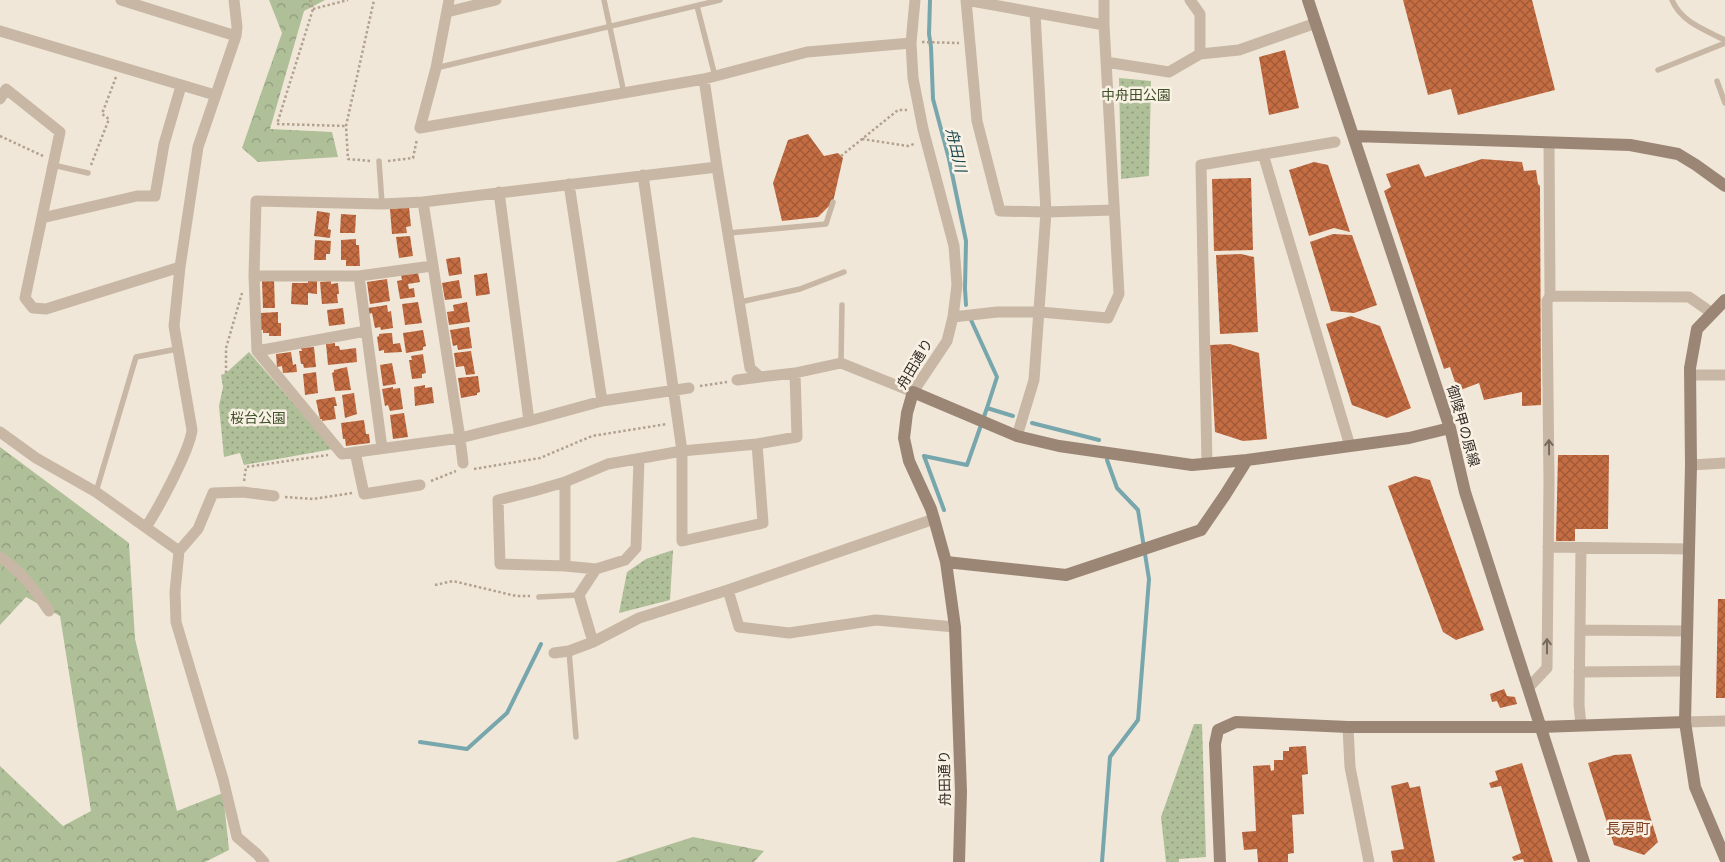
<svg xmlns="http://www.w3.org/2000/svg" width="1725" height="862" viewBox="0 0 1725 862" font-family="Figtree,'Noto Sans JP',sans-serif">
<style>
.forest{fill:url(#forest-crowns)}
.park{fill:url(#park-dots)}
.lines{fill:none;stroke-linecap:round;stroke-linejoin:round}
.stream{stroke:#77a6ad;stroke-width:4}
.building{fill:url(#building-cross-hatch)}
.path{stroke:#b3a18f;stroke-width:2.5;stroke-dasharray:2.5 2.5;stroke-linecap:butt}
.lane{stroke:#c8b7a4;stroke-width:5.5}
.street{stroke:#c8b7a4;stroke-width:11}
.secondary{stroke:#9b8676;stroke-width:12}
.oneway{stroke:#766a5f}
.labels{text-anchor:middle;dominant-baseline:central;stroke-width:5;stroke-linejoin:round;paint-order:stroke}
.park-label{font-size:14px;fill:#40512a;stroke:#f8f1e4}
.street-label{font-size:14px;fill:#332b26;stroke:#f8f1e4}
.water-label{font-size:15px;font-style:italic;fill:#1c4b54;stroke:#f8f1e4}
.neighbourhood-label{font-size:15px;fill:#803f21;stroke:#f8f1e4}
</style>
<defs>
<pattern id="forest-crowns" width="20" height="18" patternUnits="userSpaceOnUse" patternTransform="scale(1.25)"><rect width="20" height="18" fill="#afbf98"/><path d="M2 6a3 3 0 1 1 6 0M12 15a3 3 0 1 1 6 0" fill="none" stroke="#8f9b7c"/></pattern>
<pattern id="park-dots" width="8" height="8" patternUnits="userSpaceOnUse" patternTransform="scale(1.25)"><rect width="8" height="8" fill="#afbf98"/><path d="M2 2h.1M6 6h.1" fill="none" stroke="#8f9b7c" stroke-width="1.8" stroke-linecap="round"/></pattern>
<pattern id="building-cross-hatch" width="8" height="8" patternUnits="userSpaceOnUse" patternTransform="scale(1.25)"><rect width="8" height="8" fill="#c46c42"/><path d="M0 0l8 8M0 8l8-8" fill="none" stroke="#a05937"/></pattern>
</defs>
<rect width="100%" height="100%" fill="#f0e7d8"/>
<!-- forest -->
<path class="forest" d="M269 0H325L304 11 270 129 332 132 338 157 258 162 242 148 282 33Z
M0 447 129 543 135 639 177 811 223 793 229 850 205 862H0V766L63 826 91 811 60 616 26 597 0 625Z
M693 837 764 851 754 862H615Z"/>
<!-- park -->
<path class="park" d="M1119 78 1151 81 1149 176 1121 179Z
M249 352 333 449 244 465 240 453 224 457 219 406 223 387 221 375 226 373Z
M673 550 670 600 619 613 627 572 646 559Z
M1194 724H1202L1206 857 1179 859V862H1166L1161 817Z"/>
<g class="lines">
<!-- stream -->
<path class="stream" d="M930 0 929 34 931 47 933 99 949 159 966 241 965 289 966 305
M971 320 997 377 987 408 1013 416
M1032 423 1099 440
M944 510 924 456 967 465 987 408
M420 742 467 749 507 713 541 644
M1102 862 1110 757 1138 720 1149 579 1138 510 1117 488 1107 460"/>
</g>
<!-- building -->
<path class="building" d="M1403 0H1532L1555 90 1458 115 1451 89 1428 95Z
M1285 50 1299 108 1269 115 1259 57Z
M808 134 824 156 838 153 843 158 833 202 818 217 782 221 773 183 788 140Z
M1482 159 1522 162 1524 171 1536 170 1538 184 1540 186 1541 405 1522 406V392L1484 400 1479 383 1458 391 1450 367 1444 369 1384 191 1391 187 1386 174 1419 164 1425 177Z
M1314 162 1328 165 1350 232 1334 228 1309 236 1289 170Z
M1251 178 1253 250 1214 251 1212 179Z
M409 207 411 226 406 227 407 233 392 234 390 209Z
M317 211 330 213 328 229 331 230 330 238 314 236Z
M341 214 356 215 355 233H340Z
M1333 234 1352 235 1377 305 1354 313 1331 311 1310 242Z
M410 236 413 256 399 258 396 237Z
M356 239V245H359L360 266H346V260H341V240Z
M315 240 331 241 330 254H326V260H314Z
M1241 254 1254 257 1258 332 1220 334 1216 255Z
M460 257 462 274 449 276 446 259Z
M418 273 420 282 408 284 409 289 414 288 415 297 400 299 397 281 402 280 401 275Z
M487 273 490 294 476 296 474 275Z
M387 279 390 301 370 304 367 282Z
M274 280 275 308H263L262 281Z
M459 280 462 298 445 300 442 283Z
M308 281H317V294L308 293V305L291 304 292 283H308Z
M331 281V284L338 283 339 294H337L338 303 322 304 320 282Z
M418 302 422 323 405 325 402 304Z
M467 302 470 322 449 325 447 312 454 311 453 305Z
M387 305 388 312 391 311 393 328 381 330 380 327 375 328 372 313 369 314 368 308Z
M343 308 345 324 329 326 327 310Z
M278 312V323H281V336H269V333H263V330H260V313Z
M1351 316 1380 326 1411 408 1387 418 1352 405 1326 324Z
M469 327 472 348 458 350 457 345 453 346 450 330Z
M423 330 426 346 423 347V350L406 353 403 333Z
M389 333H392L393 344 400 343 402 352 384 353V350L379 351 377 337 379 336V334Z
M335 343V346H339L340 350 356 348 357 362 328 365 326 344Z
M1230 344 1259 353 1267 439 1243 441 1215 432 1210 345Z
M314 347 316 367 304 368 303 364H301L299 351H302L301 348Z
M471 351 475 374 466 375 464 366 456 367 454 353Z
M291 352 293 365 296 364 297 372 283 373 282 366 277 367 276 354Z
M423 354 426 373 422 374V378L412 379 409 360H412L411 356Z
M392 363 396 384 383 386 380 365Z
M347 367 351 390 335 391 332 373 334 372V370Z
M316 372 318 393 305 395 303 374Z
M478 376 480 392 477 393V395L461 398 458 378Z
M425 385V388L432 387 434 403 415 406 414 387Z
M393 387V389L400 388 403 409 390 411 388 405 385 406 382 389Z
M354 393 357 414 345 418 342 395Z
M335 397 337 406H334L336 419 322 421V419H320L316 400Z
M404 413 408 437 393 439 390 415Z
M364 420 366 434H369L370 443 346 446 345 439H343L341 423Z
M1558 455H1609L1608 529H1575V541H1556Z
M1415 476 1430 480 1484 630 1456 640 1443 632 1388 486Z
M1718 599H1725V698H1716Z
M1504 689 1507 696 1515 697 1517 704 1500 708 1497 701 1492 702 1490 694Z
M1306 746 1308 774 1302 775 1304 814 1292 815 1294 853 1288 854V862H1258L1257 849 1244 850 1242 832 1256 831 1253 766 1270 765 1271 771 1274 770V760H1283V751H1289V747Z
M1631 754 1658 842 1644 855 1614 845 1588 763 1614 755Z
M1522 763 1553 862H1524L1523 859 1514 861 1512 857 1521 853 1501 786 1491 788 1489 783 1498 780 1495 771Z
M1408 782 1410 788 1420 786 1435 862H1393L1391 851 1404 849 1391 786Z"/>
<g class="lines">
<!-- path -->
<path class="path" d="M310 0 313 9 277 124 346 126
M313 9 348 0
M922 42 959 43
M0 136 43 156
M862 139 908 146 914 144
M841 156 898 110H907
M370 161 348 159 346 126 374 0
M388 161 413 158 417 139
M91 165 109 119 102 114 116 77
M226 373V348L242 293
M700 386 727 382
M474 469 540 458 592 436 667 424
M244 481 246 467 328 455
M431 481 456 471
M285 497 313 499 352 493
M435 585 453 581 516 596H530"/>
<!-- lane -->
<path class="lane" d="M604 0 624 93
M1672 0C1681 22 1705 30 1725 40
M697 6 715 76
M436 68 720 0
M1658 70 1725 43
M1717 81 1725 103
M379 161 382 204
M53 165 88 173
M729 233 826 224 833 202
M740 302 800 289 844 272
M841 363 842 305
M96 492 136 357 177 349
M539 597 579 595
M569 651 576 737"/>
<!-- street -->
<path class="street" d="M121 0 236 36
M449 0 436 68 420 128 704 79 807 52 911 43
M1104 0V25L966 0 977 121 1000 211 1046 212 1114 210
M1190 0 1200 14V54
M447 12 496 0
M0 31 215 95
M1106 62 1169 72 1200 54 1239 50 1316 23
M704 79 717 167 750 368 760 377 795 373 841 363 913 392 947 341 953 317 957 285 954 246 923 129 913 78 911 43 915 0
M0 99 6 89 60 132 25 298 33 308 46 309 180 267
M1263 154 1350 446
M643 175 682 451 757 444 797 437 795 373
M569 184 602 401
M499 192 529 421
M423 202 460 438 529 421 602 401 689 388
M42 218 137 196H155L164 144 181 86
M254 276H359L432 266
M359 276 382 448
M1550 296 1689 297 1712 313
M953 317 997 312H1040L1108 318 1119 294 1104 25
M257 351 366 331
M1690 375H1725
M737 380 760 377
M0 432 36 458 96 492 179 551 175 592 176 622 223 779 237 837 257 854 264 862
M1017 436 1034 380 1046 212 1035 13
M355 452 364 494 420 485
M639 459 636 548 625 560 596 569 565 566 500 564 498 500 534 491 565 482 608 464 682 451V541L763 523 757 444
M463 463 460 438 342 454 257 351 254 276 256 201 382 204 423 202 717 167
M1207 464 1201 165 1335 142
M1691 465 1725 463
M565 482V566
M934 519 728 590 739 627 789 633 876 620 955 627
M146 527C158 509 190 450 192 430L174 326 180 267 198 147 236 36 237 27 234 0
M1548 547 1689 549
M1581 548 1579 705 1581 725
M179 551 198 529 213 493 243 492 274 496
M0 557C21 571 35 590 49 611
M596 569 579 595 593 642 639 618 728 590
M1580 630 1687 631
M554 653 569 651 593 642
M1579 672 1686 671
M1528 688 1547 668 1549 482 1547 301 1550 296 1549 143
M1685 722 1725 721
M1348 727 1350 767 1369 862"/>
<!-- secondary -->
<path class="secondary" d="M1308 0 1450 428 1465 492 1584 862
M1353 136 1630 145 1678 154 1696 165 1725 186
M1725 300 1697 329 1690 368 1691 465 1685 722 1695 787 1725 858
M946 562 1066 575 1201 530 1225 495 1247 460
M959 862 961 792 955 627 946 562 934 519 931 509 909 461 904 438 907 413 913 392 1017 436 1059 446 1192 465 1247 460 1409 438 1450 428
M1220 862 1215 744 1218 730 1236 722 1348 727H1540L1685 722"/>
</g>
<!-- one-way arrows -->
<defs><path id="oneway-shaft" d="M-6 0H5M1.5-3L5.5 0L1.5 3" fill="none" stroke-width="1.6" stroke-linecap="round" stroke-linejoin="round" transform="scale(1.25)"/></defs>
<g class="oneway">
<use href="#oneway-shaft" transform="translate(1549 447) rotate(-91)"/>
<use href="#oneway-shaft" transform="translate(1547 646) rotate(-90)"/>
</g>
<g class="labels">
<!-- park labels -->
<g class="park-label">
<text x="1136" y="95">中舟田公園</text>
<text x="258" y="418">桜台公園</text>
</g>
<!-- street labels -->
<g class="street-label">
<text transform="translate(915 364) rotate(-59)">舟田通り</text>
<text transform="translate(1463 426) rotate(74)">御陵甲の原線</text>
<text transform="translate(945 778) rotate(-91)">舟田通り</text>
</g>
<!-- water labels -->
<g class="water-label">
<text transform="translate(956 150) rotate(77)">舟田川</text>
</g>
<!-- neighbourhood labels -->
<g class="neighbourhood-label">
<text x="1628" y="829">長房町</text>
</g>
</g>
</svg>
